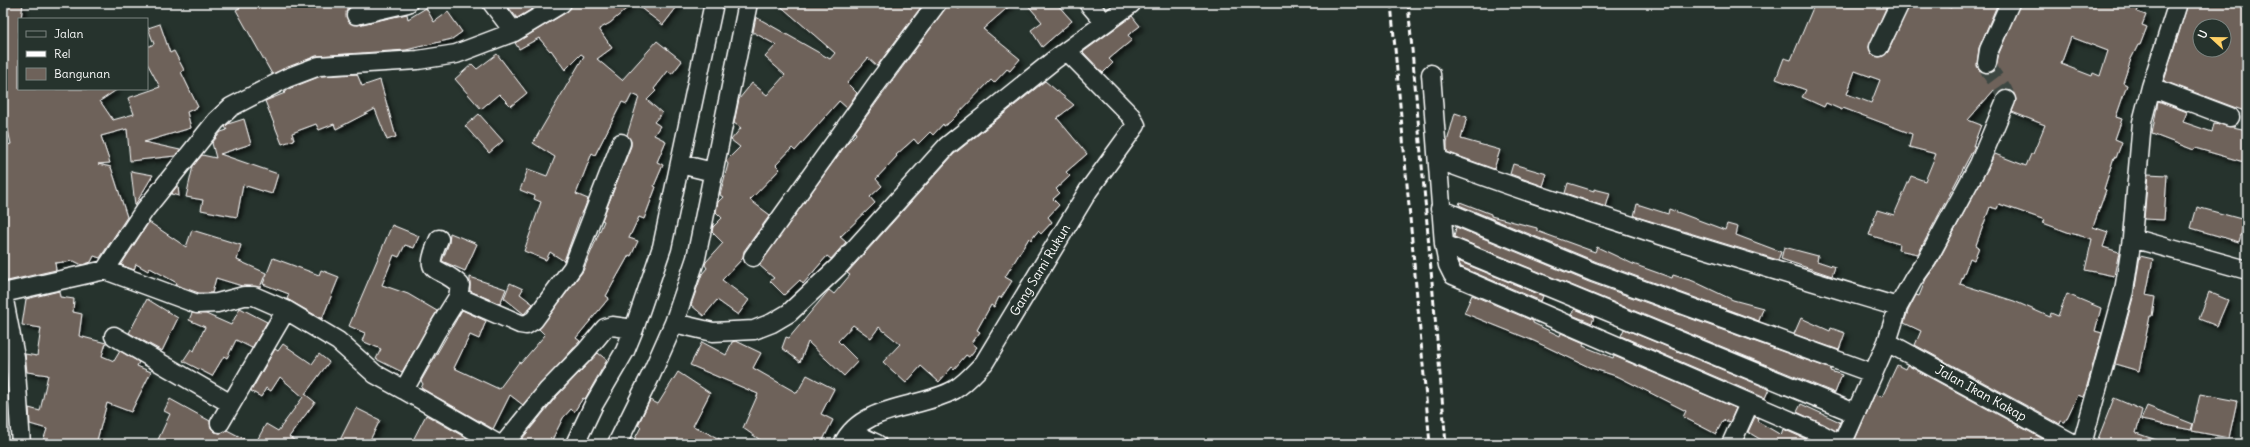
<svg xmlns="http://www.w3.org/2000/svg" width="2250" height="447" viewBox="0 0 2250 447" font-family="Delius,sans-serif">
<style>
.building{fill:#6e625a;stroke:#fff;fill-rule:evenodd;filter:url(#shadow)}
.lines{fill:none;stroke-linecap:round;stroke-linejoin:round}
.minor-tunnel{stroke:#3c4742;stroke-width:18;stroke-dasharray:18 9;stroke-linecap:butt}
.minor-casing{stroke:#fff;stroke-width:21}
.minor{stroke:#26332d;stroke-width:18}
.rail{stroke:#fff;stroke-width:3;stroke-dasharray:6 3;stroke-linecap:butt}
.labels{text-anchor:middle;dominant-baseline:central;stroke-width:3.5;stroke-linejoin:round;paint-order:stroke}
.street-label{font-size:13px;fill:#fff;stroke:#26332d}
</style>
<defs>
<filter id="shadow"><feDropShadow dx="3.5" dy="3.5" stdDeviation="2" flood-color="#0009"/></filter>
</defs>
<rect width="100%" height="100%" fill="#26332d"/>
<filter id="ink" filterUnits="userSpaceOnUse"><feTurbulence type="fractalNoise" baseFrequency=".025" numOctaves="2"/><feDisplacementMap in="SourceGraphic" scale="8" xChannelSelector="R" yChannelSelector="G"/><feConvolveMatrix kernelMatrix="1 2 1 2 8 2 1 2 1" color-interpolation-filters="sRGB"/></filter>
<g filter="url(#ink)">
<!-- building -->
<path class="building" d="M3 3H23L21 19H19V89H118L100 101 113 120 134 114 128 98 160 87 147 63V47L154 44 148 28 160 24 170 53 174 51 184 70 181 72 198 107 187 112 191 128 144 142 180 150 175 156 130 161 127 129 101 136 110 163 98 164 111 167 127 217 100 258 94 256 91 262 82 265 74 261 55 263 56 270 3 282V254L5 253 3 239V146L11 144 3 107Z
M246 3H361L349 7 346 12 349 22 358 25 407 14 408 19 426 8 434 22 448 12 462 32 452 39 406 50 316 56 272 74 236 10Z
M505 3H542L517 18Z
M572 3H633L610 23 599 29 612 48 597 59 622 80 657 41 682 61 672 74 668 71 654 89 656 91 647 100 662 113 654 122 660 126 654 135 666 141 657 162 663 165 654 186 656 187 644 219 639 217 629 238 638 241 631 256 629 255 606 296 609 298 576 338 580 341 523 405 510 395 493 429 421 388 423 384 421 381 462 310 486 321 479 339 470 335 454 368 499 389 519 362 521 363 545 335 539 329 583 271 604 221 602 220 631 146V141L627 135 639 97 632 94 627 104 622 102 595 155 592 153 576 194 588 199 583 212 582 211 564 261 550 252 546 260 524 251 541 202 534 199 535 196 520 190 528 169 547 176 555 157 533 143 584 56 581 54 565 70 551 50 550 51 539 38 519 49 515 43 567 12Z
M634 3H680L663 25Z
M777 3H924L877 66 868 58 847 83 857 93 847 108 839 101 795 151 792 148 776 165 780 169 750 200 770 215 744 251 743 258 722 280 749 300 738 315 717 300 704 316 691 305 702 274 707 268 705 265 706 262 723 243 712 232 713 227 722 218 716 212 718 202 723 197 720 195 728 164 726 161 740 147 731 140 741 128 734 123 739 99 752 83 767 95 785 75 765 57 776 45 753 32 756 17 830 59 835 53Z
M947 3H952L959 9 965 3H1013L983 29 1020 59 1010 71 1007 69 994 83 991 80 950 122 944 126 943 124 933 135 930 132 918 144 914 139 896 155 897 156 876 179 882 186 870 197 875 203 840 237 846 242 831 259 827 256 803 284 800 280 784 295 770 281 774 278 759 265 847 143 856 134 855 132 945 9Z
M1026 3H1056L1072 21 1042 47 1031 30 1042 22Z
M1815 3H1879L1887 6 1869 47 1871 53 1879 57 1888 52 1910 3H1938L1951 8 1952 3H1998L1979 48 1977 66 1980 71 1986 73 1995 69 1999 53 2020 3H2141L2137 12 2146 15 2142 25 2147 27 2140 45H2138L2131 59 2123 83 2127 85 2116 117 2122 119 2115 139 2122 142 2116 158 2114 157 2104 189 2106 190 2093 227 2108 232 2103 247 2119 252 2114 276 2085 270 2092 239 2070 233 2043 223 2045 220 1999 204 1997 209 1990 207 1976 245 1979 247 1974 260 1970 258 1960 284 2014 301 2050 317 2051 313 2058 316 2067 294 2101 308 2095 331 2102 333 2086 389 2083 397 2078 395 2065 422 2061 421 2060 424 1915 345 1921 331 1904 323 1908 311 1916 295 1919 296 1926 279 1936 265 1995 154 2026 166 2031 154H2033L2045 125 2012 112 2016 99 2010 91 2004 90 1998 93 1994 90 1968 120 1981 125 1973 146H1975L1918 254 1898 250 1899 244 1869 235 1877 210 1894 215 1911 176 1925 181 1936 154 1909 147 1912 134 1843 108 1842 110 1826 103 1824 107 1802 97 1806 90 1776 79 1784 58 1791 60ZM2071 37 2108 51 2100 76 2093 73 2092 76 2061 64ZM1855 71 1880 80 1871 103 1847 94Z
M2188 3H2247V112L2164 81ZM2200 26H2224V50H2200Z
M1132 16 1140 26 1128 35 1132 40 1109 59 1113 63 1103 73 1083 52Z
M497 54 527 93 511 106 499 94 481 109 455 79 472 64 477 69Z
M357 74 362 86 380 80 396 137 387 140 375 109 336 129 334 124 319 130 316 124 292 133 294 140 282 144 265 101 285 93 284 92 291 88 321 76Z
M1045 81 1074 105 1057 118 1087 154 1066 172 1070 176 1056 189 1060 193 1053 199 1059 205 1048 217 1052 222 1041 234 1038 231 1031 240 1029 238 1005 277 1012 281 1001 298 999 297 994 307 991 305 977 330 980 332 972 343 977 347 969 357 966 355 954 369 952 367 939 382 921 366 906 383 883 362 900 344 879 327 871 338 853 325 838 341 858 361 844 376 808 342 800 362 782 348 786 337 789 338 829 290 834 294 850 275 847 273 954 154Z
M2158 101 2187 112 2183 122 2212 132 2214 123 2247 130V163L2195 148 2194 150 2152 134Z
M1455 113 1467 117 1461 139 1500 150 1494 169 1447 152V142Z
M479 114 503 141 489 153 465 126Z
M244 119 251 144 220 154 278 174 272 194 243 185 237 217 201 210 203 200 186 197 193 166 202 155 216 158 212 143 221 132 227 130 225 127 228 124Z
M1513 164 1547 174 1543 186 1510 174Z
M131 171 153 175 135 205Z
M2148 174 2167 175 2164 220 2144 219Z
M1568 183 1594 191V189L1610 193 1606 207 1565 193Z
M178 185 179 196 171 194Z
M1460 202 1491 214V216L1537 228V231L1595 252 1597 247 1633 264 1672 278 1673 275 1693 281 1733 300 1763 308 1759 321 1597 262 1459 205Z
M1637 204 1668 214 1669 209 1725 230 1727 224 1738 227 1736 235 1781 252 1778 260 1634 216Z
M2197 207 2245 220 2239 242 2191 228Z
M149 222 186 247 192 230 241 245 237 260 266 273 260 287 242 286 216 278 212 293H199L176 285 177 283 150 268 148 271 136 264 134 270 121 265Z
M392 225 419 236 414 248 405 245 399 257 394 255 382 285 408 294 437 311 402 372 376 359 381 349 362 341 365 333 349 326Z
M1456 227 1589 282 1831 369 1830 371 1842 375 1835 393 1454 237Z
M450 233 477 244 465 271 442 261 449 243Z
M1784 247 1818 256 1817 261 1835 267 1832 276 1781 259Z
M2140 256 2153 259 2146 295 2155 297 2152 316H2150L2139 371 2115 364 2134 294Z
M273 258 319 275 321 270 339 277 322 319 287 299 289 294 263 284Z
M1458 261 1543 296 1541 301 1461 267Z
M470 277 506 289 500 304 470 291Z
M510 283 523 289 520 294 533 304 524 314 504 298Z
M59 291 60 297 74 299 73 312 82 314 79 336 106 343 102 356 114 361 120 351 139 362 137 366 151 372 131 412 107 403 96 444H42L47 429 30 424 29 408 40 411 48 375 27 372 25 354 37 356 41 328 22 325 26 299Z
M2209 292 2228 300 2217 326 2199 319Z
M1472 295 1533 321V323L1560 336 1561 333 1584 343 1583 346 1613 358 1614 356 1736 408 1730 422 1723 420 1716 434 1683 417 1686 411 1619 377 1591 368 1534 341 1464 313Z
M147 299 178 318 162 351 129 333Z
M240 308 267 322 252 348 236 340 227 358 224 356 212 376 183 361 191 349 194 351 205 327 189 320 192 313 206 314 231 325Z
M1575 309 1594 317 1592 323 1572 315Z
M1801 318 1830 331 1831 328 1845 333 1839 350 1794 334Z
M1624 329 1769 389 1765 398 1621 336Z
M736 341 761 353 753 368 797 393 807 375 834 389 821 414 833 420 821 444H766L743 428 758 394 690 365 702 342 726 355 732 342Z
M283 344 312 364 319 354 329 362 305 394 315 402 289 437 300 444H255L266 424 278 431 303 397 280 377 271 391 266 388 261 397 251 391 275 349 278 351Z
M598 353 607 360 585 399 583 398 574 412 571 409 563 418 550 444H518L556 397Z
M1897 365 1905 369 1907 365 2052 444H2040L2030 440 2029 444H1853L1875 394 1882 397Z
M678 372 710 393 693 426 730 444H632L641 427 638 425 650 400 658 404Z
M2200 394 2237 401 2229 438 2192 431Z
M2114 398 2142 410 2136 433 2162 442 2161 444H2096Z
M170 399 210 421 211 428 215 432 220 433 227 430 254 444H156L170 414 164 411Z
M1801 404 1840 422 1836 431 1797 412Z
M2147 406 2193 424 2191 430 2141 420Z
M356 408 380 420 368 444H338Z
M426 415 468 439 466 444H411Z
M1755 417 1758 418 1757 421 1781 435 1783 429 1817 444H1768L1748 432Z"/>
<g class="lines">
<!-- minor-tunnel -->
<path class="minor-tunnel" d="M1987 63C1990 78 2005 85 2006 100"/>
<defs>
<path id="minor" d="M492 3 514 32
M1088 3 1105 23
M356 15 408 3
M1879 47 1900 3
M1987 63 1989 50 2010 3
M1431 74 1444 244 1448 265 1453 275 1819 433 1839 444
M2151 87 2230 117
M1439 160C1590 216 1744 261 1898 307
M680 164 713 172
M1440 209 1593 272 1872 373
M2132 238 2247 270
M439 239C422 278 437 263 460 285L458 297
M1444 244 1855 413
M753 257 878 82 937 3
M105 270 197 304 217 303 244 296H254L286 310 338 341 375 374 404 390 436 332 458 297 520 324 526 325 534 320 573 267 621 143
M3 293 105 270 144 211 216 121 231 107 287 78 319 66 418 60 456 54 514 32 562 3
M3 295 15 357 21 444
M674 323 713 332 754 330 772 323 789 313 839 266 947 146 1054 60 1131 4
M114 336 231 404
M1887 342 2074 444
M404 390 498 444
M220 423 286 310
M851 432 877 444
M504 444 548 390 586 351 605 328 612 326 634 329
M575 444 594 404 625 351 634 329 662 247 714 3
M617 444 651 375 674 323 696 258 748 3
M843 444C862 404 920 409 954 390 966 383 974 373 984 363L1088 191 1136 125 1131 116 1067 51
M1731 444 1749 404
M1842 444 1887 342 1898 307 1914 278 1927 260 1979 164 2006 100
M2082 444 2124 291 2132 238 2142 122 2151 87 2178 3"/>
</defs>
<!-- minor casing -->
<use href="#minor" class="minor-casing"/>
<!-- minor -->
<use href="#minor" class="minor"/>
<!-- rail -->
<path class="rail" d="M1391 3 1430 444
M1408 3 1446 444"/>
</g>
</g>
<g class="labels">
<!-- street labels -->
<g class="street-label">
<text transform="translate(1040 270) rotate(-59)">Gang Sami Rukun</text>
<text transform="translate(1981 393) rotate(29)">Jalan Ikan Kakap</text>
</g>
</g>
<!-- margin -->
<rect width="2250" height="447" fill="none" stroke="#26332d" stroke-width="16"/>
<rect x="8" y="8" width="2234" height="431" fill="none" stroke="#fff" stroke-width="1.5" filter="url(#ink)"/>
<!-- legend -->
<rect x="18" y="18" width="130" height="72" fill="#26332d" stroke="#7d8581"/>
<rect x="26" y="31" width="20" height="6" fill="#26332d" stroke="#7d8581"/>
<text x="54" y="38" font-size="12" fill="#ffffff">Jalan</text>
<rect x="26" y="51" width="20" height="6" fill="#ffffff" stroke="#7d8581"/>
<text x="54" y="58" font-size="12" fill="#ffffff">Rel</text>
<rect x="26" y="68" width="20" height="12" fill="#6e625a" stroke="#7d8581"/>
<text x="54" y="78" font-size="12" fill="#ffffff">Bangunan</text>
<!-- north arrow -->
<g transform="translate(2212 38) rotate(292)"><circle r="19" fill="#26332d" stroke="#7d8581"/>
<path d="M0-3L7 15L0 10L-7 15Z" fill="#ffd166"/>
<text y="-6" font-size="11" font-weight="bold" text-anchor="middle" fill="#ffffff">U</text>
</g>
</svg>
